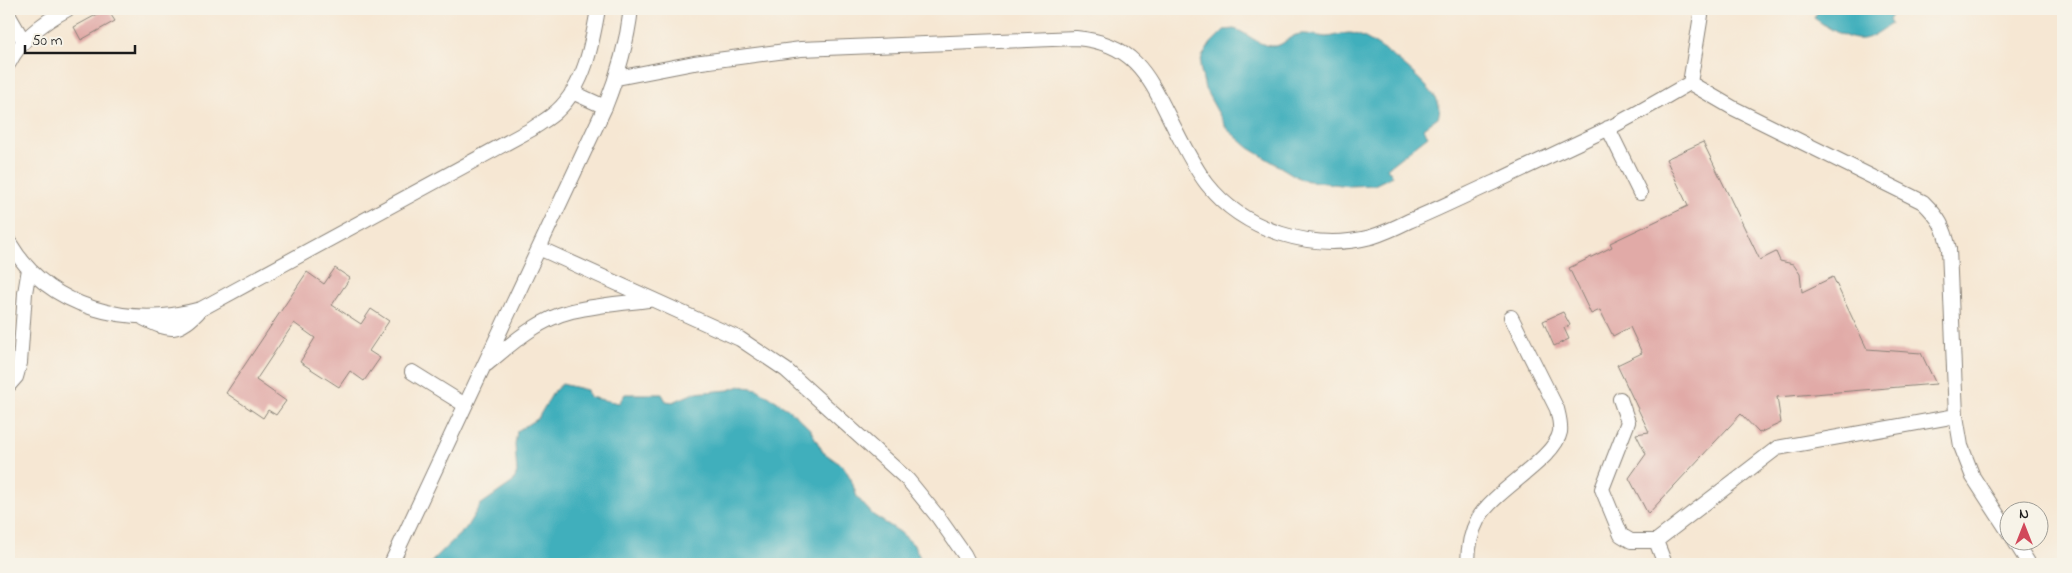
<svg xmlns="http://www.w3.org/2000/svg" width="2072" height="573" viewBox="0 0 2072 573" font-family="'Indie Flower',sans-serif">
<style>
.water{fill:#40afbc;stroke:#2e666c}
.building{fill:#e1aaa7}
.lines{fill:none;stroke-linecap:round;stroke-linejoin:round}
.minor-casing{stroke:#898278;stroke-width:16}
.minor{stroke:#fff;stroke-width:14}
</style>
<rect width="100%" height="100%" fill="#f7f3e8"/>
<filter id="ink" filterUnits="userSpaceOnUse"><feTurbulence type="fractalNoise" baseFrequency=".02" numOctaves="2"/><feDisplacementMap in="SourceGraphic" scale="10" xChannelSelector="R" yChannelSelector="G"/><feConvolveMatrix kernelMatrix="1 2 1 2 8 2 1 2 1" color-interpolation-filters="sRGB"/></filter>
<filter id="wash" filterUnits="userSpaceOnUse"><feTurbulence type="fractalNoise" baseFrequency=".0096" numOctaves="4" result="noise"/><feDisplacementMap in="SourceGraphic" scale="20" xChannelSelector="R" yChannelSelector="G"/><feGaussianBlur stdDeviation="1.12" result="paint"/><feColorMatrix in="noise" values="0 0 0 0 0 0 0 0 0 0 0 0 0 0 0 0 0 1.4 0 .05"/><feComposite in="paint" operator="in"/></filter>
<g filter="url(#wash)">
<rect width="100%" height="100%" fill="#f6e7d3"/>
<!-- water -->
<path class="water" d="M1819 9H1896L1889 20 1891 24C1883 29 1872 38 1863 39 1847 41 1827 27 1814 18Z
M1234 29C1247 32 1258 46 1272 46 1283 47 1286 38 1296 35 1305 32 1316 36 1326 37 1334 37 1341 33 1349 33 1369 32 1430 84 1438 102 1440 108 1440 111 1438 117L1423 128 1428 136 1387 168 1393 176 1374 185 1349 186 1302 180 1249 148 1227 129 1205 89 1200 66 1202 57 1211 43 1224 30Z
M562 384 587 390 589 397 619 403 625 394H662L666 401 673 402 694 393 729 390 740 386 757 389 789 409 810 429 823 452 844 467 851 479 857 497 873 515 900 532 914 545 923 564H431L433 560 466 528 480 505 513 482 517 473 515 445 517 431 538 418 554 391Z"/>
<g id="blocks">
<!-- building -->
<path class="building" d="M107 9 115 21 81 40 74 27Z
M1703 142 1760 260 1776 252 1780 261 1793 264 1800 274 1802 292 1833 277 1867 349 1921 353 1936 384 1777 397 1781 423 1759 433 1741 414 1648 514 1629 478 1646 454 1636 434 1649 432 1617 365 1642 353 1630 327 1613 336 1600 310 1591 314 1569 268 1612 247 1610 243 1688 206 1666 159Z
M335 268 350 278 332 305 361 324 371 309 389 321 369 351 380 358 364 381 350 371 339 387 300 362 315 338 294 323 256 380 286 401 276 415 268 410 263 418 226 393 307 272 324 284Z
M1563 312 1570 325 1564 328 1569 339 1554 346 1543 321Z"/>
</g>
</g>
<g filter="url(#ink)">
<use href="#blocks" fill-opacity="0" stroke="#898278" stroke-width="1"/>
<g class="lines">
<defs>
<path id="minor" d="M9 16 24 42
M9 63C21 39 45 21 68 9
M617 78 694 63 801 49 1076 38C1138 43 1150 80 1175 129 1185 148 1194 167 1207 184 1244 231 1313 252 1371 237 1384 233 1397 227 1409 221 1438 209 1466 195 1495 182 1532 164 1570 147 1607 129 1635 115 1663 98 1690 83
M1690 83 1733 108 1923 202C1939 218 1944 226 1949 249L1956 416 1961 446 1973 477 2010 534
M1690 83 1702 9
M572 92 605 107
M1608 128 1640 193
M9 242C48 309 130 329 201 309L532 129C540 123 550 118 557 111 585 85 592 44 598 9
M539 248 740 339 786 370 908 480 938 517 964 554 969 564
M143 318C170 332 180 333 201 309
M487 364C512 343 539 319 572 311 597 305 623 303 649 300
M412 372 465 405
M9 385 16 377 20 363 25 293 29 269
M1620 399 1628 422 1602 489 1621 535 1631 541H1656
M2014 540 2029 564
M391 564 605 107C618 75 627 43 631 9
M1468 564C1468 549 1471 532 1478 519 1493 491 1555 459 1560 432 1561 424 1559 417 1557 409L1511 317
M1665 564 1656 541 1777 448 1956 416"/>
</defs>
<!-- minor casing -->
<use href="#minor" class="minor-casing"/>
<!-- minor -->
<use href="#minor" class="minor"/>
</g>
</g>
<!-- margin -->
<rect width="2072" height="573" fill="none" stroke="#f7f3e8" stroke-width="30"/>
<!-- north arrow -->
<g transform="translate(2024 526)"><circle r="24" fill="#f7f3e8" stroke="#9f9d96"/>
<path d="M0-4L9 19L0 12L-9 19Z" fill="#d1495b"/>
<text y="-8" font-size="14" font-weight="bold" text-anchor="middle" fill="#1c1c1c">N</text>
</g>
<!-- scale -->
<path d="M25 45v8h110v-8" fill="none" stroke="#1c1c1c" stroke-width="2.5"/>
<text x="32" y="45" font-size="15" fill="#1c1c1c" stroke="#f7f3e8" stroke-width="4" paint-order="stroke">50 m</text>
</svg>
